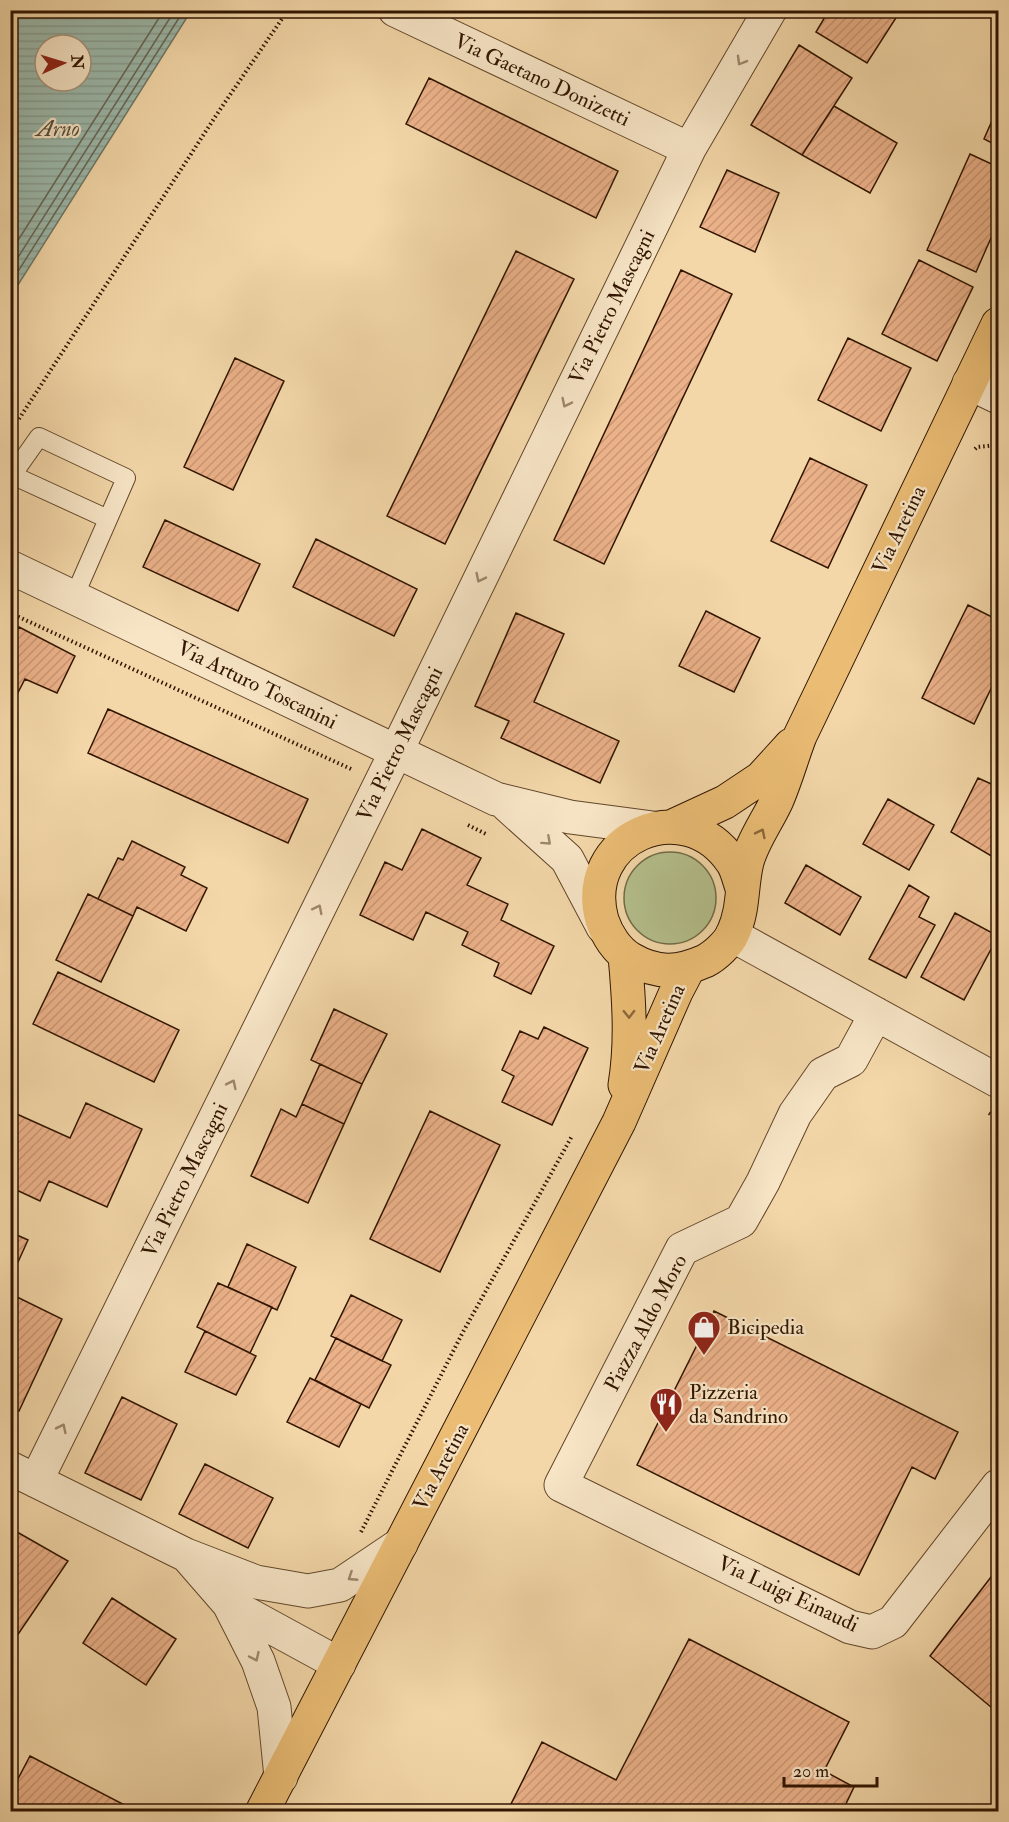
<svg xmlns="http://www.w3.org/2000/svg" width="1009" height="1822" viewBox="0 0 1009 1822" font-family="'IM FELL Double Pica',serif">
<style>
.green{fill:#b4bf8c;stroke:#726a46;stroke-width:1.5}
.water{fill:url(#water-rules);stroke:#717767;stroke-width:1.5;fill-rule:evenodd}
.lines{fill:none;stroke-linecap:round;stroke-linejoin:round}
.shore{stroke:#666756;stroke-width:1.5}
.building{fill:url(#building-hatch);stroke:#311500;stroke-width:1.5}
.service-casing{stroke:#62462a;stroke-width:20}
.minor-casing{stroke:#62462a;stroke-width:35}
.primary-casing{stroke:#311500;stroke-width:35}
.path{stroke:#311500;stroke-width:4;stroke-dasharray:1.5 3;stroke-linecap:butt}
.service{stroke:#f7e5c6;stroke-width:18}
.minor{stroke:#f7e5c6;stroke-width:33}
.primary{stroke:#eabc74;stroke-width:33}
.oneway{stroke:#9e876d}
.oneway2{stroke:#8e683a}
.labels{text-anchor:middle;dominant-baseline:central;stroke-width:4.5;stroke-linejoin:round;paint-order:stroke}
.street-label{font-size:21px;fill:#311500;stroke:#f7e5c6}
.poi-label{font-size:21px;fill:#311500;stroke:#f7e5c6;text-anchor:start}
.water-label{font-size:22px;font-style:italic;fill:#564e3c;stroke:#f7e5c6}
</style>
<defs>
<pattern id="water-rules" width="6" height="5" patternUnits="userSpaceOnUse" patternTransform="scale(1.5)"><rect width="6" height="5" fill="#9bb9ac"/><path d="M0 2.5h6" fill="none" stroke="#869e92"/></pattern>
<pattern id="building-hatch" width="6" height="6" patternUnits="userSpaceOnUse" patternTransform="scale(1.5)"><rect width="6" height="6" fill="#ebb189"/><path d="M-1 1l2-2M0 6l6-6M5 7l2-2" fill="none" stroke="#ca9774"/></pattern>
</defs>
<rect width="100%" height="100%" fill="#f3d7a8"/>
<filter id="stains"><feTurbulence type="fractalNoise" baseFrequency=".00333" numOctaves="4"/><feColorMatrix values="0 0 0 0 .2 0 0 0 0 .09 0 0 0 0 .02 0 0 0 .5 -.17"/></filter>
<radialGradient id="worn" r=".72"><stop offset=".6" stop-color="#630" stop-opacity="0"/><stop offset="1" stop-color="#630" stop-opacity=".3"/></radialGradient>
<!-- green -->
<path class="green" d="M624 898a46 46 0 1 1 92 0a46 46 0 1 1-92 0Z"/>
<!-- water -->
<path class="water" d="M11 10 191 11 11 296 10 11ZM45 45H81V81H45Z"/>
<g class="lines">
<!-- shore -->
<path class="shore" d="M10 253 164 10
M10 270 175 10
M10 284 184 10"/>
</g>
<!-- building -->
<path class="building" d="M829 10H901L867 63 816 32Z
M799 45 852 78 802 155 751 125Z
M429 78 618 171 596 218 406 124Z
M834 106 897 143 870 193 802 155Z
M998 107V146L984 139Z
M970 154 998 167V222L976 272 927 250Z
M727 170 779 193 755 252 700 227Z
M516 251 574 279 445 544 387 516Z
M919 260 973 287 937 361 882 334Z
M681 270 732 294 604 564 554 540Z
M848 338 911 368 881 431 818 400Z
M235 358 284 381 233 490 184 467Z
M810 458 867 485 828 568 771 541Z
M165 520 260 564 238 611 143 567Z
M316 539 417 589 394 636 293 587Z
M968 605 998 620V674L974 724 922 698Z
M706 611 760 638 734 692 679 666Z
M516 613 564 634 534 702 619 741 600 783 501 738 509 721 475 706Z
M19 627 75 656 57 693 25 679 10 708V638Z
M108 709 308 799 288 843 88 753Z
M978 778 998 787V860L951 832Z
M888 799 934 825 909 870 863 844Z
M422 829 481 858 467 885 508 904 501 920 554 946 531 994 494 976 499 963 462 945 468 932 426 912 413 940 360 915 385 862 402 870Z
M132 841 185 867 181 875 207 888 186 931 137 907 133 916 98 899 118 858 123 860Z
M806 865 861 897 840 935 785 903Z
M909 885 929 897 919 917 935 925 906 978 869 959Z
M88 894 133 916 101 982 56 960Z
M955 913 998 936 964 1000 921 977Z
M58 972 179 1030 154 1082 33 1024Z
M334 1009 387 1034 362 1084 311 1060Z
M544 1027 588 1048 552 1125 502 1102 514 1076 502 1070 520 1031 538 1039Z
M320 1064 362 1084 344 1124 302 1104Z
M86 1103 142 1129 107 1207 49 1181 40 1201 10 1187V1111L70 1138Z
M302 1104 344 1124 308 1203 251 1176 281 1109 296 1117Z
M430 1111 500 1145 440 1272 370 1239Z
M10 1232 28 1240 18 1262 10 1259Z
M247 1244 296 1267 277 1310 228 1287Z
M218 1283 272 1307 250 1353 197 1327Z
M351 1295 402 1320 382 1361 331 1336Z
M17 1297 62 1319 19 1411 10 1407V1311Z
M714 1311 958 1432 935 1479 912 1467 859 1575 637 1465Z
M205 1331 256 1356 236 1395 185 1372Z
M336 1338 391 1365 369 1408 315 1380Z
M310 1378 361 1404 339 1447 287 1422Z
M122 1397 177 1424 141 1500 85 1473Z
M205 1464 273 1498 248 1548 179 1514Z
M10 1528 68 1561 10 1646Z
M998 1568V1713L930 1656Z
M112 1598 176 1639 146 1685 83 1643Z
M689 1639 849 1722 824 1771 854 1787 842 1812H507L542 1742 616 1780Z
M30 1756 138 1812H10V1794Z"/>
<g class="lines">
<defs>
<path id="service" d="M12 475 108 519
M10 478 39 437 126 478 74 597"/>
<path id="minor" d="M395 10 689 149
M969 383 998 397
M10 567 496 799 570 817 653 828
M507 805 567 859 603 927
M732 935 998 1081
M876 1014 851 1060 823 1074 795 1114 763 1182 741 1221 682 1249 561 1485 850 1627 872 1632 893 1622 998 1486
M10 1468 186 1555 256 1582 308 1591 340 1585 401 1544
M36 1481 396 752 689 149 770 10
M189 1558 229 1604 258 1661 274 1707 281 1777
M229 1604 339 1664"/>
<path id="primary" d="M673 826 725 802 761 778 791 745
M742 888C739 880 737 869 732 862 684 791 579 838 602 920 607 935 617 951 631 959 657 974 678 973 705 961 715 956 729 943 733 933 744 910 741 886 747 862 753 840 768 820 777 800 786 779 792 757 800 736L998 324
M625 956C629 999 632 1042 625 1085
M262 1812 619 1122 676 992 688 969"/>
</defs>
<!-- service casing -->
<use href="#service" class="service-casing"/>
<!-- minor casing -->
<use href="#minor" class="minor-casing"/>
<!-- primary casing -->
<use href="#primary" class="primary-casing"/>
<!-- path -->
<path class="path" d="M19 419 217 114 288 10
M975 449 977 447 998 445
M10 613 351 769
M468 825 488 835
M989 1113 998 1119
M361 1532 463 1332 572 1136"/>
<!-- service -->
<use href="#service" class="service"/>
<!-- minor -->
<use href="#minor" class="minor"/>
<!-- primary -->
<use href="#primary" class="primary"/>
</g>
<!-- one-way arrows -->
<defs><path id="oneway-chevron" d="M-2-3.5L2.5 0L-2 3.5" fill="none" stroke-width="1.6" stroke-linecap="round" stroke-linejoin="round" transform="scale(1.5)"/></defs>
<g class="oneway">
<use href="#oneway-chevron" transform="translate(741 61) rotate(120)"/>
<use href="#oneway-chevron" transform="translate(566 403) rotate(116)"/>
<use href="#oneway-chevron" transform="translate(480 578) rotate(116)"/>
<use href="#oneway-chevron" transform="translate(547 841) rotate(42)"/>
<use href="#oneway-chevron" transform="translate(318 909) rotate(-63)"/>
<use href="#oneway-chevron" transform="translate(232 1084) rotate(-64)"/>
<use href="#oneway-chevron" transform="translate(62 1428) rotate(-64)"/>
<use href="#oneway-chevron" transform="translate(352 1577) rotate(147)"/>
<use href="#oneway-chevron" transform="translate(255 1657) rotate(65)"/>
</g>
<g class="oneway2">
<use href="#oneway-chevron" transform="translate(761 833) rotate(-64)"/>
<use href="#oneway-chevron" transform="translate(629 1014) rotate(89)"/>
</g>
<!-- icons -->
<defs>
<symbol id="shop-pin" viewBox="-11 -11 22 30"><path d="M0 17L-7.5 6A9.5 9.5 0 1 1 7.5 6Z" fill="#8f2418" stroke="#f7e5c6"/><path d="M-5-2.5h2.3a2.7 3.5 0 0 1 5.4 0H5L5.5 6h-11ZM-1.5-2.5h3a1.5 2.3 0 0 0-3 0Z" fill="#fff"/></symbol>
<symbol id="restaurant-pin" viewBox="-11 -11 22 30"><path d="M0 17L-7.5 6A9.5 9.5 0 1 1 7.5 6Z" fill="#8f2418" stroke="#f7e5c6"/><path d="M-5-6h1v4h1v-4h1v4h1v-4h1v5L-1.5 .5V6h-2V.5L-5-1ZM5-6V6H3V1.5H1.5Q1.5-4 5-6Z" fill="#fff"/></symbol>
</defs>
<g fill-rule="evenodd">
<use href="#shop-pin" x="685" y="1308" width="38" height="52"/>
<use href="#restaurant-pin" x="647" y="1385" width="38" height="52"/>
</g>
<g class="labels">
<!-- street labels -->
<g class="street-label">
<text transform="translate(542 80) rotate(25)">Via Gaetano Donizetti</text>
<text transform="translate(612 307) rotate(-64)">Via Pietro Mascagni</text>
<text transform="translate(899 530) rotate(-64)">Via Aretina</text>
<text transform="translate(257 685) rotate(26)">Via Arturo Toscanini</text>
<text transform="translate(400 744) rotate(-64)">Via Pietro Mascagni</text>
<text transform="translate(660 1029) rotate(-66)">Via Aretina</text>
<text transform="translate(185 1180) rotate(-64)">Via Pietro Mascagni</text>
<text transform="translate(646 1323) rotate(-62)">Piazza Aldo Moro</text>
<text transform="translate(441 1467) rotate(-62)">Via Aretina</text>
<text transform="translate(788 1594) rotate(25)">Via Luigi Einaudi</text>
</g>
<!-- poi labels -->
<g class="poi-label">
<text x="727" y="1327">Bicipedia</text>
<text x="689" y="1392">Pizzeria<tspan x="689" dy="24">da Sandrino</tspan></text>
</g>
<!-- water labels -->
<g class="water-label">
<text x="58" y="129">Arno</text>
</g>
</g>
<!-- margin -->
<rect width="1009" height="1822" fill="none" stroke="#f3d7a8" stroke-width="36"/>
<rect x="12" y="12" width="985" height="1798" fill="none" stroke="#311500" stroke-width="3"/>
<rect x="18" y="18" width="973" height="1786" fill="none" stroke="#311500" stroke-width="1.5"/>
<!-- north arrow -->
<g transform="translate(63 63) rotate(86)"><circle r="28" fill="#f7e5c6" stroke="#a89277" stroke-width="1.5"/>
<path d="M0-4.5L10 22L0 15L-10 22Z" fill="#8f2418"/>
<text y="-9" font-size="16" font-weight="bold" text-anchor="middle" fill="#311500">N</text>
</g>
<!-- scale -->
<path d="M784 1777v9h93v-9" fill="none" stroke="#311500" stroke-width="3"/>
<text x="793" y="1777" font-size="18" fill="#311500" stroke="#f7e5c6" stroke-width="4.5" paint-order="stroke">20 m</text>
<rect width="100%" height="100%" filter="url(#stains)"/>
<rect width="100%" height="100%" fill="url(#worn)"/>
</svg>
